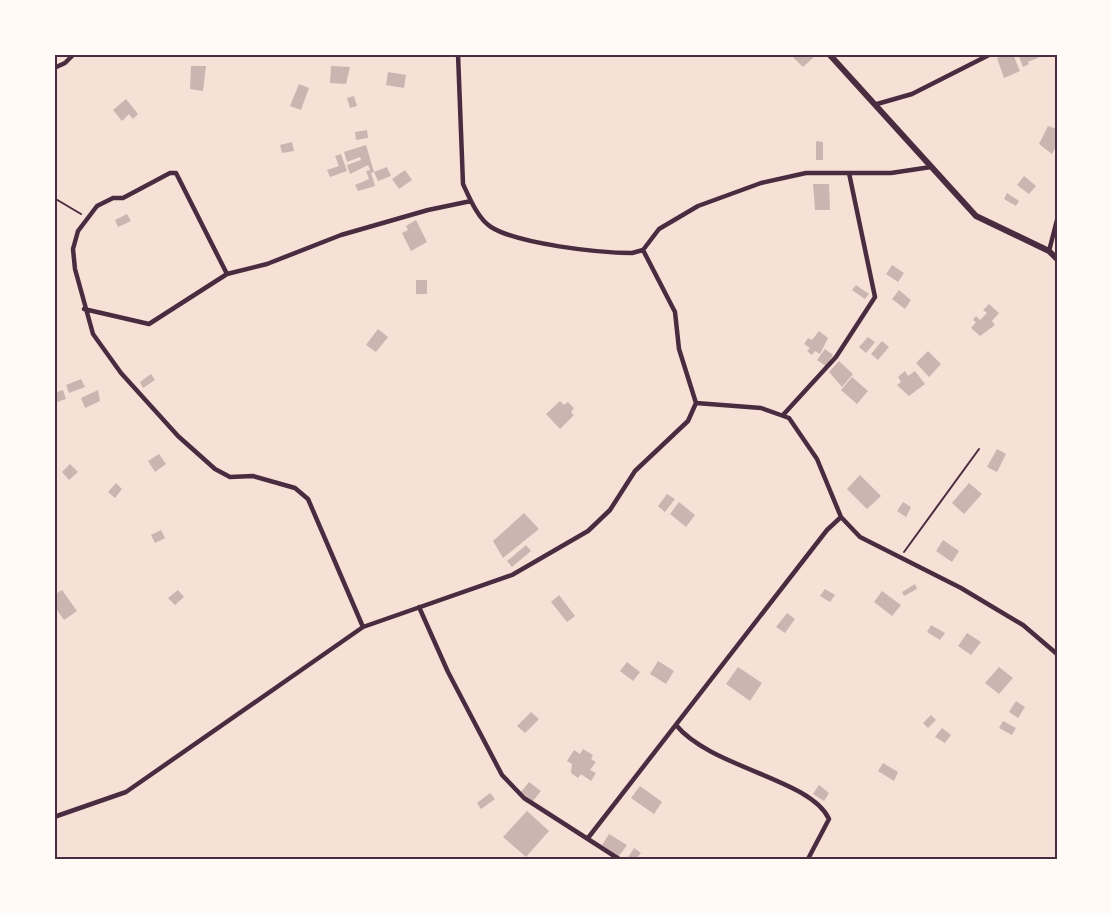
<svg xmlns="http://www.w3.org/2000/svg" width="1111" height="913" viewBox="0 0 1111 913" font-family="Roboto,sans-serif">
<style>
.building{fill:#ccb4b1}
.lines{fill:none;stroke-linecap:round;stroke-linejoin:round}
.path{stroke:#4a2c40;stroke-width:2}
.minor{stroke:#4a2c40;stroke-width:4.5}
.secondary{stroke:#4a2c40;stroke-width:6}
.neatline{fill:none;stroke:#4a2c40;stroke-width:2}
</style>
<rect width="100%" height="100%" fill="#f7e1d7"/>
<!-- building -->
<path class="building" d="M790 54H813L815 56 803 67Z
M1007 54H1013L1020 71 1004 78 997 58Z
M1018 54H1041L1042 56 1028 62 1029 64 1023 67Z
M191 66H206L203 91 190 89Z
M331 66 350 67 346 84 330 83Z
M388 72 406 75 404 88 386 85Z
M299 84 309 88 301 110 290 106Z
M354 96 357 106 350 108 347 98Z
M126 99 138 114 133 119 129 114 122 121 113 110Z
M1048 126 1057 129V144L1052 154 1039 144Z
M367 130 368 138 356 140 355 132Z
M816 141 823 142V160H816Z
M292 142 294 151 282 153 280 145Z
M366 145 374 172 371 173 375 186 358 191 355 185 369 179 366 171 370 170 368 165 350 174 347 165 361 160 360 157 347 162 344 152Z
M341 154 347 171 330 177 327 170 339 166 335 156Z
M387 167 391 176 378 181 374 172Z
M405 170 412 180 399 189 392 179Z
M1024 176 1036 186 1029 194 1017 185Z
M813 184H829L830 210H815Z
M1007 193 1019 201 1016 206 1004 199Z
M127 214 131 221 118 227 115 220Z
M416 220 427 242 411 251 402 233 408 230 406 226Z
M892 265 904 273 898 282 886 274Z
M416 280H427V294H416Z
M856 285 869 294 865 299 852 290Z
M899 290 911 300 905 309 892 299Z
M989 304 999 313 992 321 995 325 980 336 971 328 976 322 973 320 976 316 980 320 987 313 983 310Z
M378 329 388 337 376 352 366 345Z
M819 331 828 338 820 354 815 351 812 355 807 351 810 348 804 344 808 338 812 340Z
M868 337 875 342 866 353 859 347Z
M882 341 889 347 878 360 871 354Z
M825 349 833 355 826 366 817 360Z
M928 351 941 364 929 377 916 363Z
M839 361 853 374 842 387 829 372Z
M905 371 908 376 915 371 925 384 909 396 897 385 901 382 898 377Z
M151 374 155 380 143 388 140 382Z
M852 377 868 391 857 404 841 390Z
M81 379 85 387 69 393 66 385Z
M63 390 66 399 54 403V393Z
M98 390 100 401 85 408 81 398Z
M560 401 564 405 568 402 574 408 571 412 574 415 560 429 546 414Z
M997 449 1006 454 997 472 987 467Z
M159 454 166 464 155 472 148 461Z
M70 464 78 472 69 480 62 472Z
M860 475 881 496 867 509 847 489Z
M116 483 122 489 115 498 108 492Z
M969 483 982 494 964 514 952 503Z
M667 494 675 499 665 512 658 506Z
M679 502 695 515 686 527 670 514Z
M903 502 911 507 906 517 897 511Z
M524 513 539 529 503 558 493 541Z
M161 530 165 538 155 543 151 535Z
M943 540 959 551 952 562 936 551Z
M526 545 531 551 512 567 507 561Z
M915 584 917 589 904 596 902 592Z
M825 589 835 595 830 602 820 596Z
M62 590 77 611 64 620 54 606V595Z
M178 590 184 597 175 605 168 598Z
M882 591 901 605 892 616 874 602Z
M559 595 575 616 567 622 551 602Z
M787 613 795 619 785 633 776 627Z
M931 625 945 633 940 640 927 632Z
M967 633 981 642 971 655 958 646Z
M658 661 674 671 666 684 650 674Z
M627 662 640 672 633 681 620 671Z
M738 667 762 683 750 701 726 684Z
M999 667 1013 678 999 694 985 683Z
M1016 701 1025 707 1018 718 1009 712Z
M531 712 539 719 525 733 517 726Z
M931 715 936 720 928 728 923 723Z
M1003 721 1016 728 1012 735 999 728Z
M942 728 951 735 945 743 935 737Z
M583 749 593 755 591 759 596 762 590 770 596 773 591 781 581 774 578 778 571 773 572 764 567 761 574 750 580 754Z
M883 763 898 772 894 781 878 771Z
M529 782 541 791 533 801 521 792Z
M819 785 829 793 824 801 813 794Z
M640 786 662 802 654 814 631 798Z
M490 793 495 799 481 809 477 803Z
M527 811 549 831 526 857 503 837Z
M609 834 627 845 619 856 602 845Z
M634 848 641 853 636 859H627Z"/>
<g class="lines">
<!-- path -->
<path class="path" d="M54 198 81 214
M904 552 979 449"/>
<!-- minor -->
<path class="minor" d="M458 54 463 184C469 197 478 219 491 227 518 244 599 253 632 253L643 250 659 229 698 206 761 183 806 173H891L931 167
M54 68 65 63 74 54
M877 104 912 94 991 54
M1049 251 1057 220
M227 274 176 173H170L123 198H113L97 206 78 231 73 249 75 269 93 334 121 373 178 436 215 469 230 477 253 476 295 488 308 499 363 627
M84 309 149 324 227 274 267 264 341 235 428 210 471 201
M696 403 761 408 789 418 817 459 841 517 860 537 961 588 1023 625 1057 654
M783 415 836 357 875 297 849 173
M419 607 448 672 502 775 524 798 619 859
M676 725C711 768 811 779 829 819L808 859
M54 817 126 792 363 627 512 575 588 531 610 510 635 471 688 421 696 403 679 349 675 312 643 250
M588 838 827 530 841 517"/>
<!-- secondary -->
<path class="secondary" d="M829 54 976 216 1049 251 1057 259"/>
</g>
<!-- border -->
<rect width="1111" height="913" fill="none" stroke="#fffaf5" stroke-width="111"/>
<rect x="56" y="56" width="1000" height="802" class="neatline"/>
</svg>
